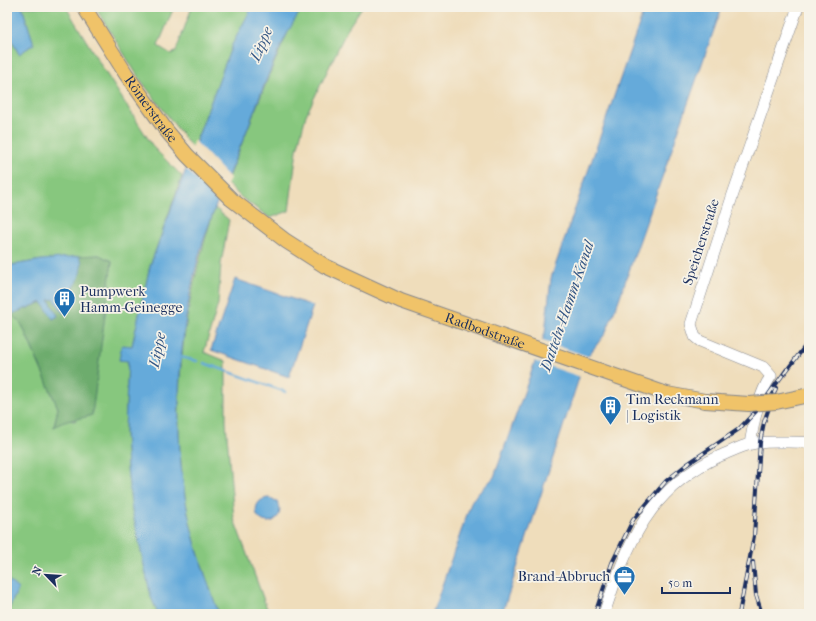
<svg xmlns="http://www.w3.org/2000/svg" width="816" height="621" viewBox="0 0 816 621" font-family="'IM FELL French Canon',serif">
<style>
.green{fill:#87c77e;stroke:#517b6e}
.forest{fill:#6dac6d;stroke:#446e66}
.water{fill:#65aada;stroke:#406c9c}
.pier{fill:#efddbb}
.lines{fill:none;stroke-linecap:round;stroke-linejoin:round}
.stream{stroke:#65aada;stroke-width:2.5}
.minor-casing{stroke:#85868c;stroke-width:12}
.major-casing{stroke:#85868c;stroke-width:16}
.minor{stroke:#fff;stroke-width:11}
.major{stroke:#f0c369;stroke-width:14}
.rail-casing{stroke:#1b2f5e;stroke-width:4}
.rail{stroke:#f7f3e8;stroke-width:2.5;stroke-dasharray:8;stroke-linecap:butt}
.major-bridge-casing{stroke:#85868c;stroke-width:16;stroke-linecap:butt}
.major-bridge{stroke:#f0c369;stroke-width:14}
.labels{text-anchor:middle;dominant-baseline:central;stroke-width:3.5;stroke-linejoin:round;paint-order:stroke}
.street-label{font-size:14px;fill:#1b2f5e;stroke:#f7f3e8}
.poi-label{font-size:14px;fill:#1b2f5e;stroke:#f7f3e8;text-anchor:start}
.water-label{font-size:15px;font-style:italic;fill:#315483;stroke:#f7f3e8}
</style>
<rect width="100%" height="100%" fill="#f7f3e8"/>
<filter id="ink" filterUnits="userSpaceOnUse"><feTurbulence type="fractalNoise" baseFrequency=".025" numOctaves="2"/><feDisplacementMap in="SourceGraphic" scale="8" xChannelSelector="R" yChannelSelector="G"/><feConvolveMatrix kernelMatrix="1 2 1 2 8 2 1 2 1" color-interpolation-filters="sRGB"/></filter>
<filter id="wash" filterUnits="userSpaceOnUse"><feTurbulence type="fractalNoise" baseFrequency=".012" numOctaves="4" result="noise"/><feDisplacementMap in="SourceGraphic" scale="16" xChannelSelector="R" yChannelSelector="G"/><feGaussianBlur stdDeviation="0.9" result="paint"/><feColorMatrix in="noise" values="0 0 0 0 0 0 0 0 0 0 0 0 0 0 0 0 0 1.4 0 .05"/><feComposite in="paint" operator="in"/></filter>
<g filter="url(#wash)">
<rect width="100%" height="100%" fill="#efddbb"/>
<!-- green -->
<path class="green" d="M22 7H66L102 67 154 148 182 176 150 266 132 346 119 360H128L125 431 127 468 132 510 151 597 158 614H7L18 589 7 579V316L11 314 22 325 58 408 54 427 65 420 75 421 98 358 112 261 99 255 42 260 7 266V32L19 54 34 44Z
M95 7H174L158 46 171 54 176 51 192 7H252L232 45 193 149 139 78Z
M303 7H362L348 28 306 115 297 150 289 211 270 218 242 198 226 183 273 66 293 21Z
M215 208 229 220 221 264 218 304 204 352 226 361V422L234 519 269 614H219C207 581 195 547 188 513 168 411 182 305 215 208Z"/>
<!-- forest -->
<path class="forest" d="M99 255 112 261 92 415C78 420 66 419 54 427L58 408 22 325 11 314 43 302 53 319 58 316 49 300 62 298 73 290 82 262 79 256Z"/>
<!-- water -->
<path class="water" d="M7 7H22L34 44 19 54 7 32Z
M252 7H303C277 45 262 92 245 135 230 171 214 207 202 245 178 325 171 431 188 513 195 548 207 581 219 614H158L151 597 132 510 127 468 125 431 128 361 119 360 122 345 132 346 150 266 232 45Z
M645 7H722L617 305 605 334 578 369 579 378 502 614H432L472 500 494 477 533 367 545 333 551 278Z
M79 256 82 262C79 281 78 286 62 298L68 310 63 313 54 299 49 300 58 316 53 319 42 302 7 316V266L42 260Z
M235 279 313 306 289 377 211 350Z
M256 510a12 12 0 1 1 24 0a12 12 0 1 1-24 0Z
M7 579 18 589 7 612Z"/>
<!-- pier -->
<path class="pier" d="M194 140 230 178 219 203 184 167Z
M540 340 590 357 580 370 581 377 534 361Z"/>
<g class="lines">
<!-- stream -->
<path class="stream" d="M180 357 197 361
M204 363 286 392"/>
</g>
</g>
<g filter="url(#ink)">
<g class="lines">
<defs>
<path id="minor" d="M750 444C754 422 758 395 771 376L763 367 700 341 695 337 691 324 732 197 798 7
M604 614C627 544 649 488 720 456 730 452 741 446 751 444 770 440 790 443 809 442"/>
<g id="major">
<path id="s1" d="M84 7 126 74 166 130 187 155 231 199 286 241 325 266 401 301 667 394 705 401 749 404"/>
<path d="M776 402 809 395"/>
</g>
</defs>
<!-- minor casing -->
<use href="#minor" class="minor-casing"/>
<!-- major casing -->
<use href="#major" class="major-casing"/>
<!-- minor -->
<use href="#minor" class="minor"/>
<!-- major -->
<use href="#major" class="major"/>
<defs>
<path id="rail" d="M784 374 809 341
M753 562 756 595 762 614
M595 614 612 563 633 520 666 481 686 465 739 429 758 409 787 369
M739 614 754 536 760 442 764 422 776 388"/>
</defs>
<!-- rail casing -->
<use href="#rail" class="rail-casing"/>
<!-- rail -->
<use href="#rail" class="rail"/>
<defs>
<path id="major-bridge" d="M749 404 776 402"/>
</defs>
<!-- major-bridge casing -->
<use href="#major-bridge" class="major-bridge-casing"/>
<!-- major-bridge -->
<use href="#major-bridge" class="major-bridge"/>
</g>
</g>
<!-- icons -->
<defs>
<symbol id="building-pin" viewBox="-11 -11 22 30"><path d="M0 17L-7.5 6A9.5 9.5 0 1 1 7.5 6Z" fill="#1f6fb2" stroke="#f7f3e8"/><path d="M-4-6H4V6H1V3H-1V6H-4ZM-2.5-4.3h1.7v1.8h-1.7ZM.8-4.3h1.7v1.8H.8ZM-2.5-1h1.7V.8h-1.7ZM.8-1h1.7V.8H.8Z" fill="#fff"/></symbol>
<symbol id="office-pin" viewBox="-11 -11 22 30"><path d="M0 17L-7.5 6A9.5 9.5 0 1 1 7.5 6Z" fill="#1f6fb2" stroke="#f7f3e8"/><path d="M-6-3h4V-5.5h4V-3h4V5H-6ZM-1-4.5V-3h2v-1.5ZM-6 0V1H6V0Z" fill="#fff"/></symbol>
</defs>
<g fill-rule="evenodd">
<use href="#building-pin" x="52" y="286" width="25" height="34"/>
<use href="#building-pin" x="598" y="394" width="25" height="34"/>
<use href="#office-pin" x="612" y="564" width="25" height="34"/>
</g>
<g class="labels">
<!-- street labels -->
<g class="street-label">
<text stroke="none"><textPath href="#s1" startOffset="122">Römerstraße</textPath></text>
<text transform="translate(701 242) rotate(-72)">Speicherstraße</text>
<text stroke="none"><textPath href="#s1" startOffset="531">Radbodstraße</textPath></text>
</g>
<!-- poi labels -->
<g class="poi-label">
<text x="80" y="291">Pumpwerk<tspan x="80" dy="16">Hamm-Geinegge</tspan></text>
<text x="626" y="399">Tim Reckmann<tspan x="626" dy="16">| Logistik</tspan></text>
<text x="610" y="576" text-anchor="end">Brand-Abbruch</text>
</g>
<!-- water labels -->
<g class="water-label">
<text transform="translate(261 44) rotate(-67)">Lippe</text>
<text transform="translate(567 306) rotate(-71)">Datteln-Hamm-Kanal</text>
<text transform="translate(157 350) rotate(-79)">Lippe</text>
</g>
</g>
<!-- margin -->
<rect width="816" height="621" fill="none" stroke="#f7f3e8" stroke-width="24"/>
<!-- north arrow -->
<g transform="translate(46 575) rotate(295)" stroke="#f7f3e8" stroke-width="3" paint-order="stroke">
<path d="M0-3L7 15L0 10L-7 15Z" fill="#1b2f5e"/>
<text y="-6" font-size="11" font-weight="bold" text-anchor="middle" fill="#1b2f5e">N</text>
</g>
<!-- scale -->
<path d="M662 587v6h68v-6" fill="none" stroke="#1b2f5e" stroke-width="2"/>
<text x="668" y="587" font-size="12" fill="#1b2f5e" stroke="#f7f3e8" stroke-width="3" paint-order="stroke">50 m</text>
</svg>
